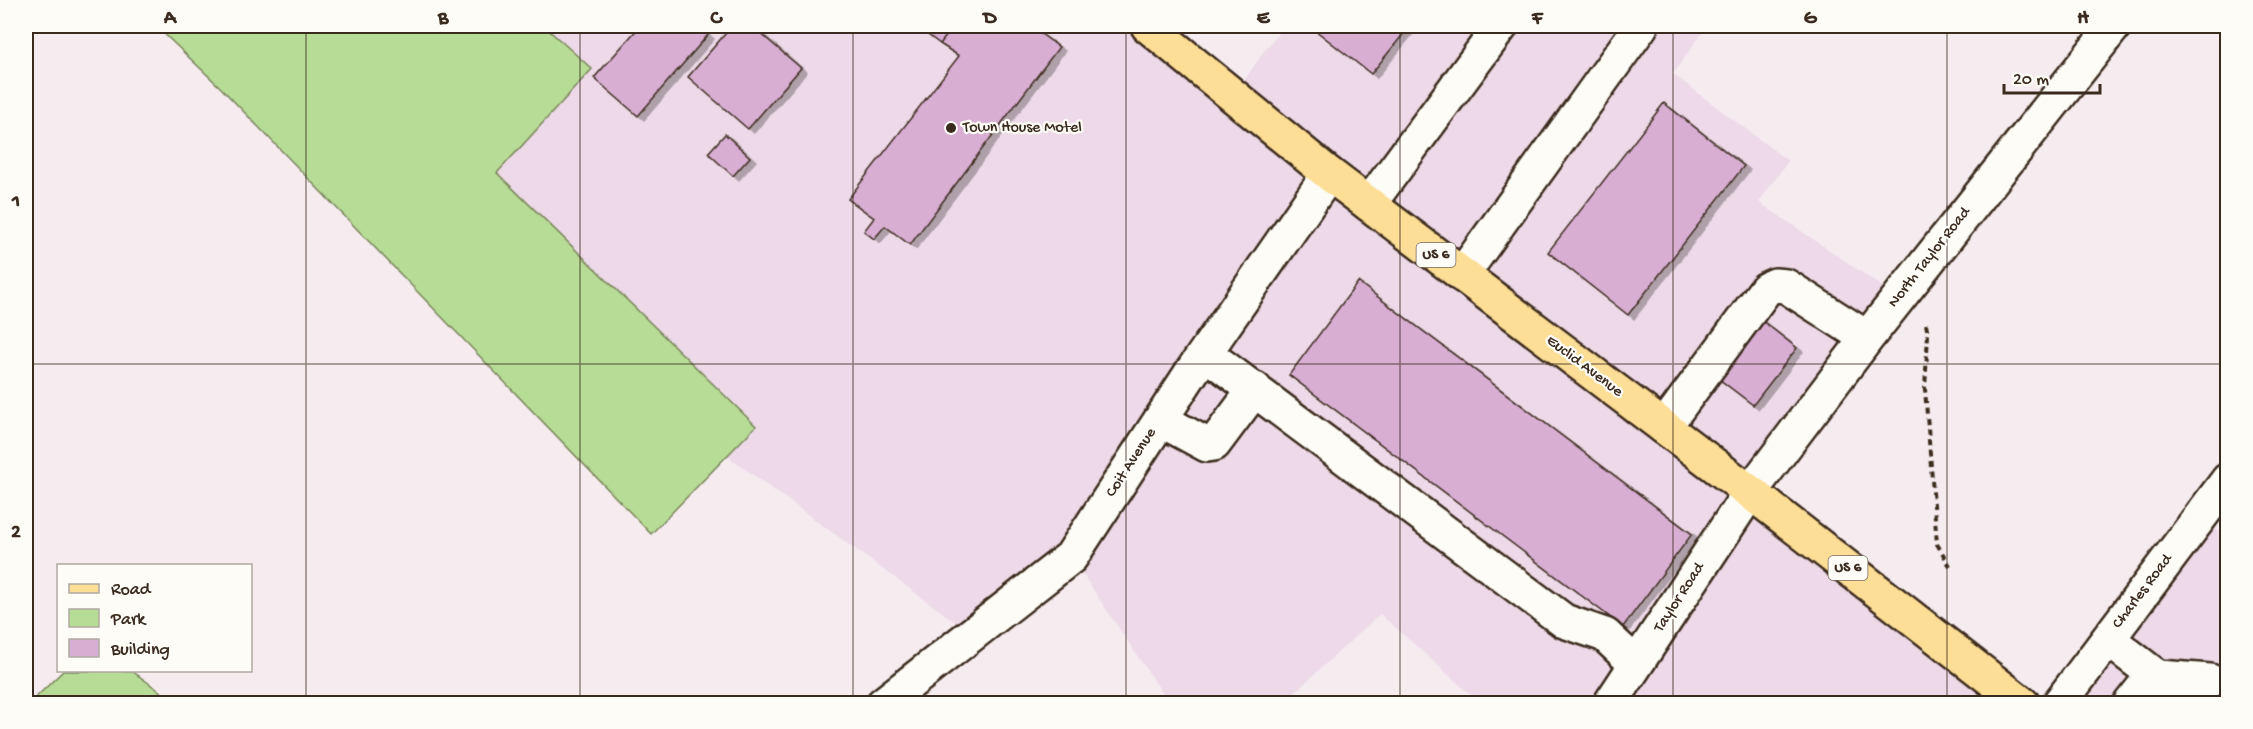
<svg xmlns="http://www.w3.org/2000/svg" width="2253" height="729" viewBox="0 0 2253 729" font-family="'Gochi Hand',sans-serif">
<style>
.built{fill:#edd9e7}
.green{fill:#b7dc96;stroke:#79835a;stroke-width:1.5}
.building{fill:#d8aed3;stroke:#3b2a1e;stroke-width:1.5;filter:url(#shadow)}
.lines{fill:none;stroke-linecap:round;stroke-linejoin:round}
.minor-casing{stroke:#3b2a1e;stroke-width:38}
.major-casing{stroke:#3b2a1e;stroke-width:38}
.path{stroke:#3b2a1e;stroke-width:4;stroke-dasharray:6 4.5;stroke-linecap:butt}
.minor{stroke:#fdfcf7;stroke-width:33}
.major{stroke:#fdde96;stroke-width:33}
.grid{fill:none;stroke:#3b2a1e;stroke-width:1.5;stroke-opacity:0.55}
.poi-dot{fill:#3b2a1e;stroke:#fdfcf7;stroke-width:2}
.labels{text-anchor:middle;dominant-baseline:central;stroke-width:4.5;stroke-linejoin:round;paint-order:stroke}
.shield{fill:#fdfcf7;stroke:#75695f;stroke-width:1.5}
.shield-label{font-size:15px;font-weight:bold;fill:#3b2a1e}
.poi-label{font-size:16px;fill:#3b2a1e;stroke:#fdfcf7;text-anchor:start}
.street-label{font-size:16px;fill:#3b2a1e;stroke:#fdfcf7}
.neatline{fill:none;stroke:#3b2a1e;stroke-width:2}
.grid-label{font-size:20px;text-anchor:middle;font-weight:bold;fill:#3b2a1e}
</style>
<defs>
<filter id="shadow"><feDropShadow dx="6" dy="4" stdDeviation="0" flood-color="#0004"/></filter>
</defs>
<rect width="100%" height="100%" fill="#f6ecf0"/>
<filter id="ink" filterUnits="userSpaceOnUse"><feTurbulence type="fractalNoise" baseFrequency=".0167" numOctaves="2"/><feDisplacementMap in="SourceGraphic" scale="12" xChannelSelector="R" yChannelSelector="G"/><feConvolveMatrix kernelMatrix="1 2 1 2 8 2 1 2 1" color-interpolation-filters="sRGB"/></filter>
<g filter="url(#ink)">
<!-- built -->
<path class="built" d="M544 26H1148L1234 96 1264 51 1285 26H1707L1673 74 1788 161 1759 202 1899 298 1750 492 2023 703H1480L1380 614 1283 703H1169L1071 557 972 634 727 456 756 426 497 173 592 69Z
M2202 515 2227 539V703L2059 704Z"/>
<!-- green -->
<path class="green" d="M156 26H544L592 69 497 173 756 426 651 534 221 88Z
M63 671H132L176 703H30Z"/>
<!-- building -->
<path class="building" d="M640 26H698L708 35 638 116 594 78Z
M732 26H752L801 68 748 129 688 77Z
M916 26H954L940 44Z
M954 26H1030L1059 47 910 245 885 226 874 239 864 231 874 218 848 199 959 56 940 44Z
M1310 26H1410L1371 74Z
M1664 103 1744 166 1628 315 1548 252Z
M725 134 750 157 733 176 708 153Z
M1358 282 1692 534 1623 627 1289 375Z
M1760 319 1797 348 1753 405 1715 376Z"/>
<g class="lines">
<defs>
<path id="minor" d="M1369 204 1501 26
M1462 275 1641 26
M1205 353 1564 621 1605 635 1636 664
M1161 420 1207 445 1214 444 1255 389
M1664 427 1766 289 1775 285 1786 286 1867 338
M2108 639 2191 703
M2160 681 2159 677 2210 681
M883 704 1071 557 1193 370 1329 174
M1610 704 1750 492 1867 338 2114 26
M2059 704 2228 480
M2130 704 2154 674"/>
<path id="major" d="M1148 26 1329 174 1750 492 2023 704"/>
</defs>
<!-- minor casing -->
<use href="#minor" class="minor-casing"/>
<!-- major casing -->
<use href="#major" class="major-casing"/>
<!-- path -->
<path class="path" d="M1926 324 1928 334 1925 389 1937 544 1950 566"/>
<!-- minor -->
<use href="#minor" class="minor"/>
<!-- major -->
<use href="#major" class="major"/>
</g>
</g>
<!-- grid -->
<path class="grid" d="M306 26V704M580 26V704M853 26V704M1126 26V704M1400 26V704M1673 26V704M1947 26V704M26 364H2228"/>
<!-- markers -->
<circle class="poi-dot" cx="951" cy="128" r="6"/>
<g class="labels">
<!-- shield labels -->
<g class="shield">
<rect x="1416.5" y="243" width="39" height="24" rx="4.5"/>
<rect x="1828.5" y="556" width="39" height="24" rx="4.5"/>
</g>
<g class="shield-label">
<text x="1436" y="255">US 6</text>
<text x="1848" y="568">US 6</text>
</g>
<!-- poi labels -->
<g class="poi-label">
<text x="963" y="128">Town House Motel</text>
</g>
<!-- street labels -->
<g class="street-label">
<text transform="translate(1930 258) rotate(-52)">North Taylor Road</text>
<text transform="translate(1584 367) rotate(37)">Euclid Avenue</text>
<text transform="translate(1132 463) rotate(-57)">Coit Avenue</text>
<text transform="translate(2143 592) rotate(-53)">Charles Road</text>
<text transform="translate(1680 598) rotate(-57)">Taylor Road</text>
</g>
</g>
<!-- margin -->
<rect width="2253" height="729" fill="none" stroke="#fdfcf7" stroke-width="66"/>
<!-- legend -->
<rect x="57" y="564" width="195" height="108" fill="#fdfcf7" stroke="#afa8a0" stroke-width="1.5"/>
<rect x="69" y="584" width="30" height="9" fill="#fdde96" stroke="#afa8a0" stroke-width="1.5"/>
<text x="111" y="594" font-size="18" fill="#3b2a1e">Road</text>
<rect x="69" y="609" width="30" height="18" fill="#b7dc96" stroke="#afa8a0" stroke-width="1.5"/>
<text x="111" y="624" font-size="18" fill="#3b2a1e">Park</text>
<rect x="69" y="639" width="30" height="18" fill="#d8aed3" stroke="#afa8a0" stroke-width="1.5"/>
<text x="111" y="654" font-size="18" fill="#3b2a1e">Building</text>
<!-- scale -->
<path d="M2004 84v9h96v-9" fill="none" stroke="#3b2a1e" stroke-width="3"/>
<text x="2013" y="84" font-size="18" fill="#3b2a1e" stroke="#fdfcf7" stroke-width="4.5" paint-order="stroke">20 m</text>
<rect x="33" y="33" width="2187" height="663" class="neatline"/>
<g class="grid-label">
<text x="170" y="23">A</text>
<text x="443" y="23">B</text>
<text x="716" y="23">C</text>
<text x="990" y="23">D</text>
<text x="1263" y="23">E</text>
<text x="1537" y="23">F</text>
<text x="1810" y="23">G</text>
<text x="2083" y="23">H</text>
<text x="16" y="206">1</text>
<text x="16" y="537">2</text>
</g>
</svg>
